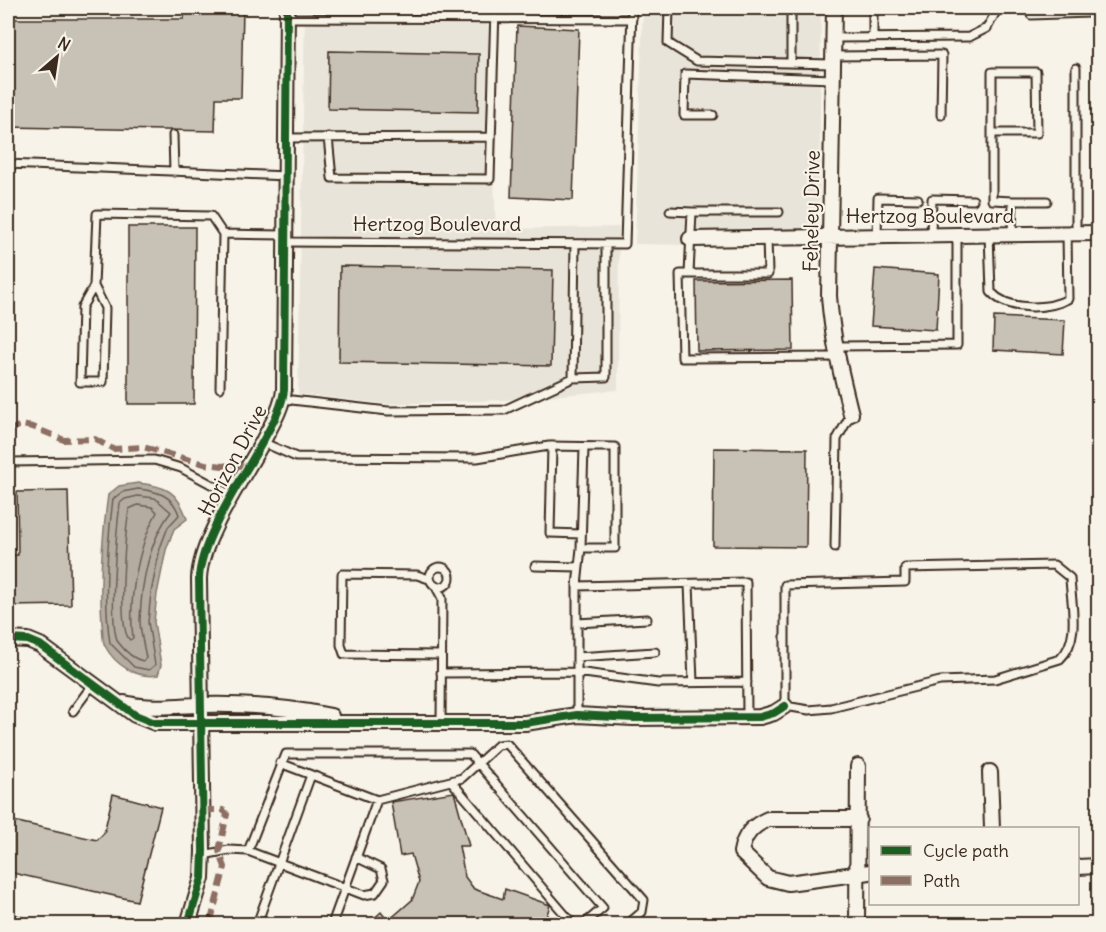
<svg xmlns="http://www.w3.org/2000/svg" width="1106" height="932" viewBox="0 0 1106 932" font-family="Delius,sans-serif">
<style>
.built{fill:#e9e4d9}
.water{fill:#b4aca0;stroke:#84786c;stroke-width:1.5}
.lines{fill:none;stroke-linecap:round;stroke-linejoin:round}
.shore{stroke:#6b5e52;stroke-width:1.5}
.building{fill:#c8c1b6;stroke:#3b2a1e;stroke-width:1.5}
.service-casing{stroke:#3b2a1e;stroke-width:11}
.minor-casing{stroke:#3b2a1e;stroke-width:18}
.service{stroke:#f7f3e8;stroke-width:7}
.minor{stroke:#f7f3e8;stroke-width:14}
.quiet{stroke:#8d6e63;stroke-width:6;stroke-dasharray:12 6;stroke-linecap:butt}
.cycleway-casing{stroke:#f7f3e8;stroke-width:11}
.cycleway{stroke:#1b5e20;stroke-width:8}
.labels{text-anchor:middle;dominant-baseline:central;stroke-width:4.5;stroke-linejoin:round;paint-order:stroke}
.street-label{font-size:20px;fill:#3b2a1e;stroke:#f7f3e8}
</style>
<rect width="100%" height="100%" fill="#f7f3e8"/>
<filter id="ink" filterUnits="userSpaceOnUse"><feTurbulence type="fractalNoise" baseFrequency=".0167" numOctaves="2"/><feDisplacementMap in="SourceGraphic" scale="12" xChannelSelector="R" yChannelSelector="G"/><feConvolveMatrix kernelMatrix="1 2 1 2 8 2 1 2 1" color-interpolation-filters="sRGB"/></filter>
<g filter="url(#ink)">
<!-- built -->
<path class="built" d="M305 8H626H487L496 229 619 227 618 390 504 400 386 404 298 394Z
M643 8H821L819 247 635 244Z"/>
<!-- water -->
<path class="water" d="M138 483C166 486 178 491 187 519L174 529 166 550 157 594 154 622 161 665 158 675C137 679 115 665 105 646 102 641 103 630 102 624 99 580 102 538 108 495L119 486Z"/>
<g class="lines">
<!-- shore -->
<path class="shore" d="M138 489C157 491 173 495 179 515L168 527 160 548 151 593 148 622 155 665 149 670 134 667 110 643C103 596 107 546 113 499L122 492Z
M138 496 155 498 171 512C149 540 141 585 140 620 140 633 144 646 146 658L143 661C133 659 124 650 118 642 108 623 117 527 120 503L125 499Z
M138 505 152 507 157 512C138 546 128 599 133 638L130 640C116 629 126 529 129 509Z"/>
</g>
<!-- building -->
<path class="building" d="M185 8H243L241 98H216L215 131 8 127V19H184Z
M517 26 579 29 573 200 511 197Z
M329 51 479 54 478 112 328 109Z
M128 227H195L194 404H128Z
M340 266 553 270 551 366 339 362Z
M875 269 939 274 936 330 871 326Z
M792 280 793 350 697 351 696 281Z
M994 317 1065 320 1063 354 993 350Z
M714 448 807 449 806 547 713 546Z
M68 491 71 605 8 606V555H18L17 492Z
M454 792 469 846H459L465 877 474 889 503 899 505 889 550 905 544 924H368L381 912 388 921 412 900 419 882 411 854 400 856 391 802Z
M113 794 161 807 137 901 8 872V844L13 821 97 840 104 833Z"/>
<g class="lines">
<defs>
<path id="service" d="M669 8 668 43 697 61 833 64
M1089 8 1090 13H1098
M1031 15 1090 13
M287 18 632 19
M873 37V8
M833 38 969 37 987 28 998 8
M833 56 942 55 941 115
M791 63V8
M1076 68V234
M713 115H684L685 74 833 79
M992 133H1037L1036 72H992V200L1013 201 1012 234
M173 135 174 172
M328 137 332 178 490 179 495 8
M286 138 491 137
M8 164 286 176
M1013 201H1047
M670 211 692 212
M989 234 991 292C1008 311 1047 310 1068 299L1067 234
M877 235 878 198 918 199
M931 235 932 199 973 200
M767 237 768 274H680L682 358 837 357
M285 242 625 244 632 8
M689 274 692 212H779
M94 286 105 308 103 382H80L82 307 94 286 97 214 211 216 223 234
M836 346 957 345V235
M573 378 575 244
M220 388 223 234 285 235
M283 399 388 411 504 410 573 378 606 377V244
M262 442 296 457 477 458 549 446 615 447V548H581
M552 446 550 533 581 534
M8 462 154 460 181 468 233 496
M835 547 837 439 851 414
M1054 565 1070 578C1071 604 1081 639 1060 659L995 679 940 681 831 708 809 710 785 706V585L905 582V568Z
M535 566 579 567
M430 577a10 10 0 1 1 20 0a10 10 0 1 1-20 0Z
M429 579 417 575 342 574 341 645 344 654 441 655
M689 584 693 682
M577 586 746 582 747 717
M436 587 442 598 441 722
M577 623 647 619
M577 657 655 652
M441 673 577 672 658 683 747 682
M73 711 93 684
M577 715V586L581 548 584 447
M280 763 377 800 462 778 498 745 507 744 644 900 642 912 628 924
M451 781 573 924
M248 851 286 754H470L603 908 584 924
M203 855 229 850 248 851 364 895 375 893 384 880 381 869 356 857
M257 924 311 775
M332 924 377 800"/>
<path id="minor" d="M834 8 829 296C832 337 841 374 851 414
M690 239 1098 233
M8 639 28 640 40 645 135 715 155 723H525L577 715 633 718 760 717 774 713 785 706
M124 703C150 710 176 705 202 705 246 704 289 707 331 716
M990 772 992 828
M859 819H768C752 826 744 835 741 852L768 878 788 883 870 872
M1078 867 1098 866
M8 921 18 924
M188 924 202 878 203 851 199 579C200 539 243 478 263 441 272 424 282 408 284 390L287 8
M857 924 858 766"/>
</defs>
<!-- service casing -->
<use href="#service" class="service-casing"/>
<!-- minor casing -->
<use href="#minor" class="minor-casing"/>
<!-- service -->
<use href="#service" class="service"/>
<!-- minor -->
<use href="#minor" class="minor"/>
<!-- quiet -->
<path class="quiet" d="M8 431 21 425 33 427 64 440 95 439 113 449 143 447 205 464 223 466 233 464 248 468
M203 810H223L227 814 219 851 225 867 210 924"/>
<defs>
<path id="cycleway" d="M8 639 28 640 40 645 135 715 155 723H525L577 715 633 718 760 717 774 713 785 706
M188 924 202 878 203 851 199 579C200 539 243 478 263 441 272 424 282 408 284 390L287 8"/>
</defs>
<!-- cycleway casing -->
<use href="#cycleway" class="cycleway-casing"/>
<!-- cycleway -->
<use href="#cycleway" class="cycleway"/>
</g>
</g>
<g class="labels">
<!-- street labels -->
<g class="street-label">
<text transform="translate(811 211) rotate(-89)">Feheley Drive</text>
<text x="930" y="215">Hertzog Boulevard</text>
<text x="437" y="223">Hertzog Boulevard</text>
<text transform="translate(232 460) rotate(-62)">Horizon Drive</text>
</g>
</g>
<!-- margin -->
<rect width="1106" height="932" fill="none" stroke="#f7f3e8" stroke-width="30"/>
<rect x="15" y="15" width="1076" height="902" fill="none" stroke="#3b2a1e" stroke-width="2" filter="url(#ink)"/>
<!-- legend -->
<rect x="869" y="827" width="210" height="78" fill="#f7f3e8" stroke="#aca397" stroke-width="1.5"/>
<rect x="881" y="846" width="30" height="9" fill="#1b5e20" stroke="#aca397" stroke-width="1.5"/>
<text x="923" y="857" font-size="18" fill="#3b2a1e">Cycle path</text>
<rect x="881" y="876" width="30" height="9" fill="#8d6e63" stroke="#aca397" stroke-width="1.5"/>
<text x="923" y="887" font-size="18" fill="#3b2a1e">Path</text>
<!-- north arrow -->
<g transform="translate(57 57) rotate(29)" stroke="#f7f3e8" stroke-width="4.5" paint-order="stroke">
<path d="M0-4.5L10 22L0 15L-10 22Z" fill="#3b2a1e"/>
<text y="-9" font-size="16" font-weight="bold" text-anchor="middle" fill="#3b2a1e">N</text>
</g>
</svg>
